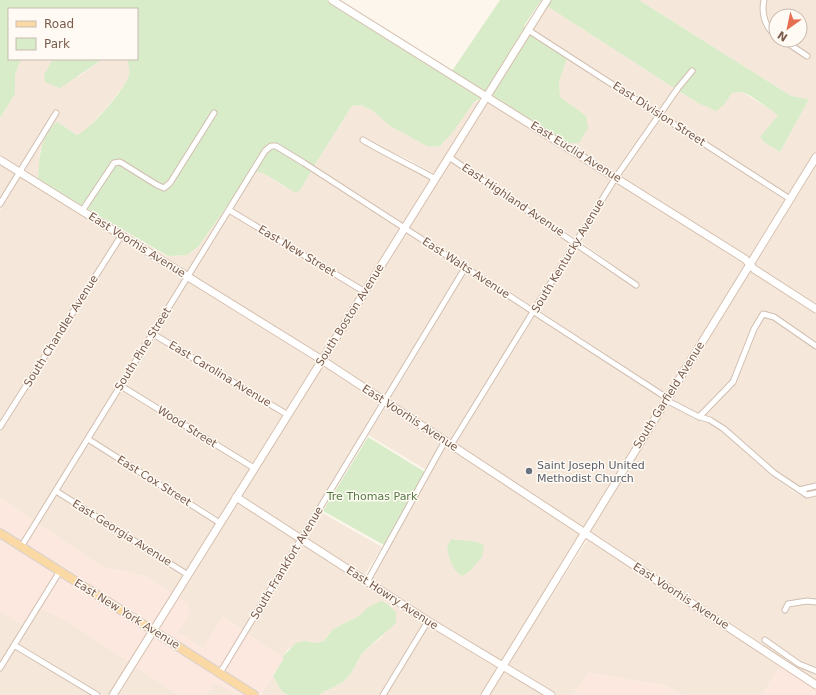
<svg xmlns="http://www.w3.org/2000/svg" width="816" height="695" viewBox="0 0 816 695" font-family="'DejaVu Sans',sans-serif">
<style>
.residential{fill:#f5e8da;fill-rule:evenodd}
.commercial{fill:#fde8e0}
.green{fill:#d8ecc9}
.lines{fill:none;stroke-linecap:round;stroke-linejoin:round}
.street-casing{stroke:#d1beb0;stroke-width:7}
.secondary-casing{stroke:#d6c0b0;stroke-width:9}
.primary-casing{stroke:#dad1cd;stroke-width:10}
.street{stroke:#fff;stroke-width:5}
.secondary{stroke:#fff;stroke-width:7}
.primary{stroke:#fbd9a5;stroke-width:8}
.worship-dot{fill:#6b7280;stroke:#fffaf3;stroke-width:1.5}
.labels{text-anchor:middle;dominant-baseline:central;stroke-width:3;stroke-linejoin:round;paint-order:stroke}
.street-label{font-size:11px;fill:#7a5c4d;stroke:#fffaf3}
.worship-label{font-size:11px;fill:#5b616d;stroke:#fffaf3;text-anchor:start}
.park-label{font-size:11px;fill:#537a41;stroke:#fffaf3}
</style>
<rect width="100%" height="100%" fill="#fdf6ec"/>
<!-- residential -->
<path class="residential" d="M639 0H761L759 8 763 26 776 40 808 60 811 55 788 40H800V16H776V32L768 23 765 7 767 0H816V152L789 195 663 113 679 91 698 103 724 105 732 93 742 92 779 115 760 137 764 142 780 152 809 99 791 96Z
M547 6 674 88 659 110 532 29Z
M567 58 656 115 616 174 504 103 569 105 560 97 559 82Z
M21 59H53L52 61 78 77 103 59H127L130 68 128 80 107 107 84 132 77 135 57 122 40 151 38 180 23 171 60 112 56 109 19 168 0 156V118L15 94V75Z
M482 99 434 175 408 159 384 149 362 136 359 141 381 154 405 165 431 180 404 224 314 166 352 106 361 105 373 111 390 126 429 147 440 146 474 102Z
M487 100 612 179 575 238 453 156Z
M660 118 786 201 750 260 620 176Z
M449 161 572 243 533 308 408 227Z
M0 163 16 173 0 199Z
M816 165V306L754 264Z
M311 171 401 229 364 288 233 209 256 172 263 173 285 187 301 189Z
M20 176 118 237 0 422V210Z
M617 181 746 265 666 394 538 311 576 246 636 288 640 284 580 241Z
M240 188 187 273 74 202 167 256 187 255 198 247Z
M230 214 361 293 321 356 191 276Z
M405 232 462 269 384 398 326 359Z
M122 240 184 278 34 521 0 498V432Z
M751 269 816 313V342L776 315 764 311 761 312 751 328 730 381 698 413 671 399Z
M466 272 530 313 450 441 389 401Z
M188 281 318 361 287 411 157 333Z
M534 316 663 399 584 529 455 444Z
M764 317 773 320 816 350V484L799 487 776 471 726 427 712 417 704 415 735 383 756 330Z
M153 338 284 416 254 464 124 385Z
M322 364 381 403 301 535 240 496Z
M121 390 250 469 220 518 92 438Z
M667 404 699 421 709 422 722 431 772 476 797 494 807 498 816 497V600L808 598 788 601 781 611 785 614 790 607 807 604 816 605V668L801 661 765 636 761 641 798 666 816 675V681L590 532Z
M386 406 441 442 426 470 368 435Z
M88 443 217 524 187 571 60 490Z
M446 445 581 534 502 662 371 581ZM454 539 460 540 482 557 476 562 450 557 447 547Z
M56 495 184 576 173 594 145 576 102 567 39 524Z
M237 501 298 540 242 630 223 617 203 649 177 632V597Z
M321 512 382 547 364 576 305 538Z
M588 539 781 665 762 695H682L667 686 588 673 574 695H556L507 665Z
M302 543 424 622 379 695H318L343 682 350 675 362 653 383 636 367 608 359 616 333 629 324 641 316 643 305 641 288 649 282 657 247 634Z
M40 608 67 621 130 662 110 695H103L18 643Z
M0 610 23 625 0 663Z
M428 625 499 668 482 695H386Z
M15 649 91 695H0V673Z
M134 665 179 695H116Z
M504 670 514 675 543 695H488Z
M273 676 282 692 288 695H261Z
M215 681 237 695H206Z"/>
<!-- commercial -->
<path class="commercial" d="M0 498 34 521 21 543 0 530Z
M39 524 102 567 145 576 173 594 152 626 25 546Z
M0 537 56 572 23 625 0 610Z
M61 575 149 632 130 662 67 621 40 608Z
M177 597 187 603 189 615 178 632 203 649 223 617 243 631 220 669 157 629Z
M154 634 249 695H237L215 682 206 695H179L134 665Z
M247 634 284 658 261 695 224 672Z
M781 665 816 688V695H762Z
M588 673 667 686 682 695H574Z"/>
<!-- green -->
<path class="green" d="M0 0H326L483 97 474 102 452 133 440 146 429 147 390 126 373 111 361 105 352 106 314 166 278 143H270L265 147 240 188 198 247 187 255 168 256 38 180C39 160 40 135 57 122L77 135C92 128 119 95 127 80 131 73 129 66 127 59H137V9H9V59H21L15 75V94L0 118Z
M500 0H544L542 3 540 2 524 26 526 28 486 92 452 71Z
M550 0H639L791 96 809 99 780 152 764 142 760 137 778 115 751 96 742 92 732 93 724 105 716 111 698 103 679 91 696 71 692 67 674 88 547 6Z
M529 34 567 58 559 82 560 97 586 116 588 128 579 143H567L491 95Z
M53 59H103L60 88 45 82 44 75Z
M273 148 311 171 301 189 296 193 263 173 256 172 269 151Z
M368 437 425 472 384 545 323 511Z
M451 539 477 542 484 545 482 557C475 564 472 571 462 576 452 569 449 559 447 547Z
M381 601 386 603 396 612V623L362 653 350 675 343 682 318 695H288L282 692 273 676 284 658 282 657 296 643 305 641 316 643 324 641 333 629 359 616 367 608Z"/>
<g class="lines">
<defs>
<path id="street" d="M764 0C761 13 765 28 776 35
M528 30 790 199
M783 40 807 56
M363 140C386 154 411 165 435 179
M449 157 636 285
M0 204 56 113
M229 210 365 292
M82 211 114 163 120 162 157 185 164 188 170 183 214 113
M153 334 288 415
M121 386 254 468
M666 400 697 416 710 420 724 429 774 473 807 495 816 493
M699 417 733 382 754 329 763 314 774 317 816 346
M0 427 121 236
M88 439 220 523
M451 445 616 177 678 88 692 71
M799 490 816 486
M56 491 188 575
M21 547 265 151 271 146H276L304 163 667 398
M367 582 445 441
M785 610 788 604 807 601 816 602
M765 640 799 664 816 671
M14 645 97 695
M0 668 60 571
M220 673 465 268
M383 695 428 621"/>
<path id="secondary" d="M332 0 745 259 754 269 816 309
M0 160 322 360 816 685
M236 497 428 621 551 695
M113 695 547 0
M485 695 816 157"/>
<path id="primary" d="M0 533 254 695"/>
</defs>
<!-- street casing -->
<use href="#street" class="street-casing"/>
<!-- secondary casing -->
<use href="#secondary" class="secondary-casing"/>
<!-- primary casing -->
<use href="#primary" class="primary-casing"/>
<!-- street -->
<use href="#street" class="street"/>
<!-- secondary -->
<use href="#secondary" class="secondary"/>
<!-- primary -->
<use href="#primary" class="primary"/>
</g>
<!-- markers -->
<circle class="worship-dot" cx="529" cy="471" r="4"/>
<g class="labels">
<!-- street labels -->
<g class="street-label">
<text transform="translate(659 114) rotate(33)">East Division Street</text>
<text transform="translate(576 152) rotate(32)">East Euclid Avenue</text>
<text transform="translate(513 200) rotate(34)">East Highland Avenue</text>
<text transform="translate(137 245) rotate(32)">East Voorhis Avenue</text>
<text transform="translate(297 251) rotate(31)">East New Street</text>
<text transform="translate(568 256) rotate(-59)">South Kentucky Avenue</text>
<text transform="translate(466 268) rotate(33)">East Walts Avenue</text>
<text transform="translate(350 315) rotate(-58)">South Boston Avenue</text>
<text transform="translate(61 331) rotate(-58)">South Chandler Avenue</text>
<text transform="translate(143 349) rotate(-58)">South Pine Street</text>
<text transform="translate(220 374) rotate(31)">East Carolina Avenue</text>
<text transform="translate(669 395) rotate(-58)">South Garfield Avenue</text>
<text transform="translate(410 418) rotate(33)">East Voorhis Avenue</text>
<text transform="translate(187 427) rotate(32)">Wood Street</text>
<text transform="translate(154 481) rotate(32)">East Cox Street</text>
<text transform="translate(122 533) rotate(32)">East Georgia Avenue</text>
<text transform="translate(287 563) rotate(-59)">South Frankfort Avenue</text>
<text transform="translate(681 596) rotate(33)">East Voorhis Avenue</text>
<text transform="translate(392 598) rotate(33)">East Howry Avenue</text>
<text transform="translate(127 614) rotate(32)">East New York Avenue</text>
</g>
<!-- worship labels -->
<g class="worship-label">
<text x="537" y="465">Saint Joseph United<tspan x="537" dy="13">Methodist Church</tspan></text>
</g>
<!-- park labels -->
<g class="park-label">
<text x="372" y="496">Tre Thomas Park</text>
</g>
</g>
<!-- legend -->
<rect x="8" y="8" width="130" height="52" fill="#fffaf3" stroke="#cabbb1"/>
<rect x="16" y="21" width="20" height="6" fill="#fbd9a5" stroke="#cabbb1"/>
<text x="44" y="28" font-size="12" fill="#7a5c4d">Road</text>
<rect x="16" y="38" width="20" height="12" fill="#d8ecc9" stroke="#cabbb1"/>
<text x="44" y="48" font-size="12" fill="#7a5c4d">Park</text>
<!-- north arrow -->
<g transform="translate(788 28) rotate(213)"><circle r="19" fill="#fffaf3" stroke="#cabbb1"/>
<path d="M0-3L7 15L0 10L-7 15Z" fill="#e76f51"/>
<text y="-6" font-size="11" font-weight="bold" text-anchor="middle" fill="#7a5c4d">N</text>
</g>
</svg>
